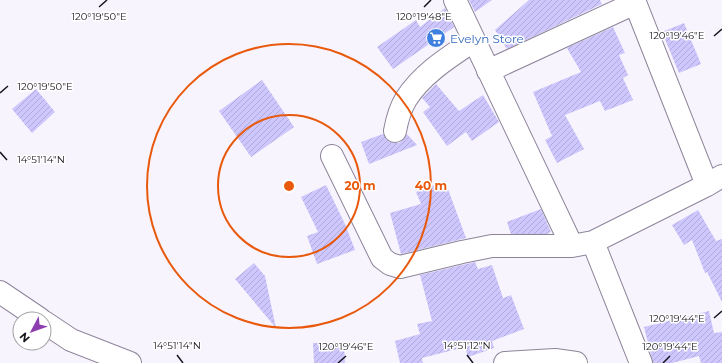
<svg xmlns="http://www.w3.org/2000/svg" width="722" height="363" viewBox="0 0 722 363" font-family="Montserrat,sans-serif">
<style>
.building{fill:url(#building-hatch)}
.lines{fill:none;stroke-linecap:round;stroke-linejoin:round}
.minor-casing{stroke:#8e849a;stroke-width:24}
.minor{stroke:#fff;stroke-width:22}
.ticks{fill:none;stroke:#19151e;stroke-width:1.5}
.ring{fill:none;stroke:#e8590c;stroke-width:2}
.labels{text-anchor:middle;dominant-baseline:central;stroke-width:3;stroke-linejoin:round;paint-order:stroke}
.shop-label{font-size:12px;fill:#366cbe;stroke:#fff;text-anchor:start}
.ticks-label{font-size:10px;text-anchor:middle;fill:#19151e;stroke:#fff;stroke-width:3;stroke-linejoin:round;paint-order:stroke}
.centre{fill:#e8590c;stroke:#fff;stroke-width:2}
.ring-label{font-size:12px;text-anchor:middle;font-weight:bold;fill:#e8590c;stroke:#fff;stroke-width:3;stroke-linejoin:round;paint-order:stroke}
</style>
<defs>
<pattern id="building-hatch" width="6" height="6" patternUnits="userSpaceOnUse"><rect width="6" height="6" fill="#cec7fd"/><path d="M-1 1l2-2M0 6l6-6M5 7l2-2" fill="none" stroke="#b0aad8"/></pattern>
</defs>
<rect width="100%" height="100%" fill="#f8f4fe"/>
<!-- building -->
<path class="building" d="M469 0H492L475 12Z
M529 0H600L602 4 507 49 495 30Z
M445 8 454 27 393 69 377 47 416 20 420 27Z
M684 23 701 64 679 73 662 32Z
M613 27 625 53 619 55 628 75 623 78 633 100 605 111 600 101 565 115 584 149 557 163 545 140 552 136 533 92 581 72 567 48Z
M262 80 294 127 251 157 219 111Z
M436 84 459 111 483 95 499 122 472 141 466 132 447 146 423 112 430 107 422 98Z
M36 89 55 112 32 133 12 109Z
M383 134 387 140 393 143H399L404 139 407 134 417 145 369 164 361 142Z
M445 181 466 238 401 254 390 213 421 204 416 192Z
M326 185 345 224 355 250 317 264 307 236 318 232 301 197Z
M541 209 551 232 547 234H511L507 222Z
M698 210 716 241 722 239V302L707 272 705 273 692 240 684 245 672 225Z
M475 262 478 269 492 265 503 298 511 295 524 329 492 341 494 348 468 357 465 347 422 358 423 363H400L395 341 420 334 417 324 432 321 420 275Z
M254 263 265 276 276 328 235 279Z
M709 311 714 333 722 332V363H701L699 356 672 363H653L644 327Z
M344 342 345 363H314L313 343Z"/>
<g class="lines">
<defs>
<path id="minor" d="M455 0 572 246
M634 0 707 185 722 176
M488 71 635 3
M395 131C397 120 400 109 406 99 422 74 449 57 473 41
M332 156 382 258 390 264 400 267 462 252 492 246H572L593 242 707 185
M593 242 641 363
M0 292 40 319
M44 322 71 340 130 363
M505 363 555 360 576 363"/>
</defs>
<!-- minor casing -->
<use href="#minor" class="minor-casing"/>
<!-- minor -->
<use href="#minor" class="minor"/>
</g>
<!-- ticks -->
<path class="ticks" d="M99 7 107 0M424 7 431 0M714 36 722 29M0 93 8 86M0 152 7 160M714 318 722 311M177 355 183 363M467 355 473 363M338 363 346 356M663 363 670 356"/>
<!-- distance rings -->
<g class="ring">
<circle cx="289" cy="186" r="71"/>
<circle cx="289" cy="186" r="142"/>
</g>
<!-- icons -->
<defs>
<symbol id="supermarket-disc" viewBox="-11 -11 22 22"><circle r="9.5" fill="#3f7fe0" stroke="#fff"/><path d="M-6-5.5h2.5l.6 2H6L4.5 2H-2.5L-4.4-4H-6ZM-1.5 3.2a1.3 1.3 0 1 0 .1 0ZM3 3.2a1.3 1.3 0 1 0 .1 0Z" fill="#fff"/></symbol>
</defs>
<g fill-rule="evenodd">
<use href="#supermarket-disc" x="425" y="27" width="22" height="22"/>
</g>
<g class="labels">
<!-- shop labels -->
<g class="shop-label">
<text x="450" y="38">Evelyn Store</text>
</g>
</g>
<g class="ticks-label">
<text x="99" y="20">120°19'50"E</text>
<text x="424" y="20">120°19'48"E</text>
<text x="677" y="39">120°19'46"E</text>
<text x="45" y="90">120°19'50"E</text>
<text x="41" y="163">14°51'14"N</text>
<text x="677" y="322">120°19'44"E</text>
<text x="177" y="349">14°51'14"N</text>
<text x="467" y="349">14°51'12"N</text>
<text x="346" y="350">120°19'46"E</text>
<text x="670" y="350">120°19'44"E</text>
</g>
<circle cx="289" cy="186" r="6" class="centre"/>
<g class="ring-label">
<text x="360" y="190">20 m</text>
<text x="431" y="190">40 m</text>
</g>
<!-- north arrow -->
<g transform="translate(32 331) rotate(229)"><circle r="19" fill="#ffffff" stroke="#a3a1a5"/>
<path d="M0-3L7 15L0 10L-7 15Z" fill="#8d3fb0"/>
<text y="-6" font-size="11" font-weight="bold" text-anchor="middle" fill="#19151e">N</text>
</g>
</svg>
